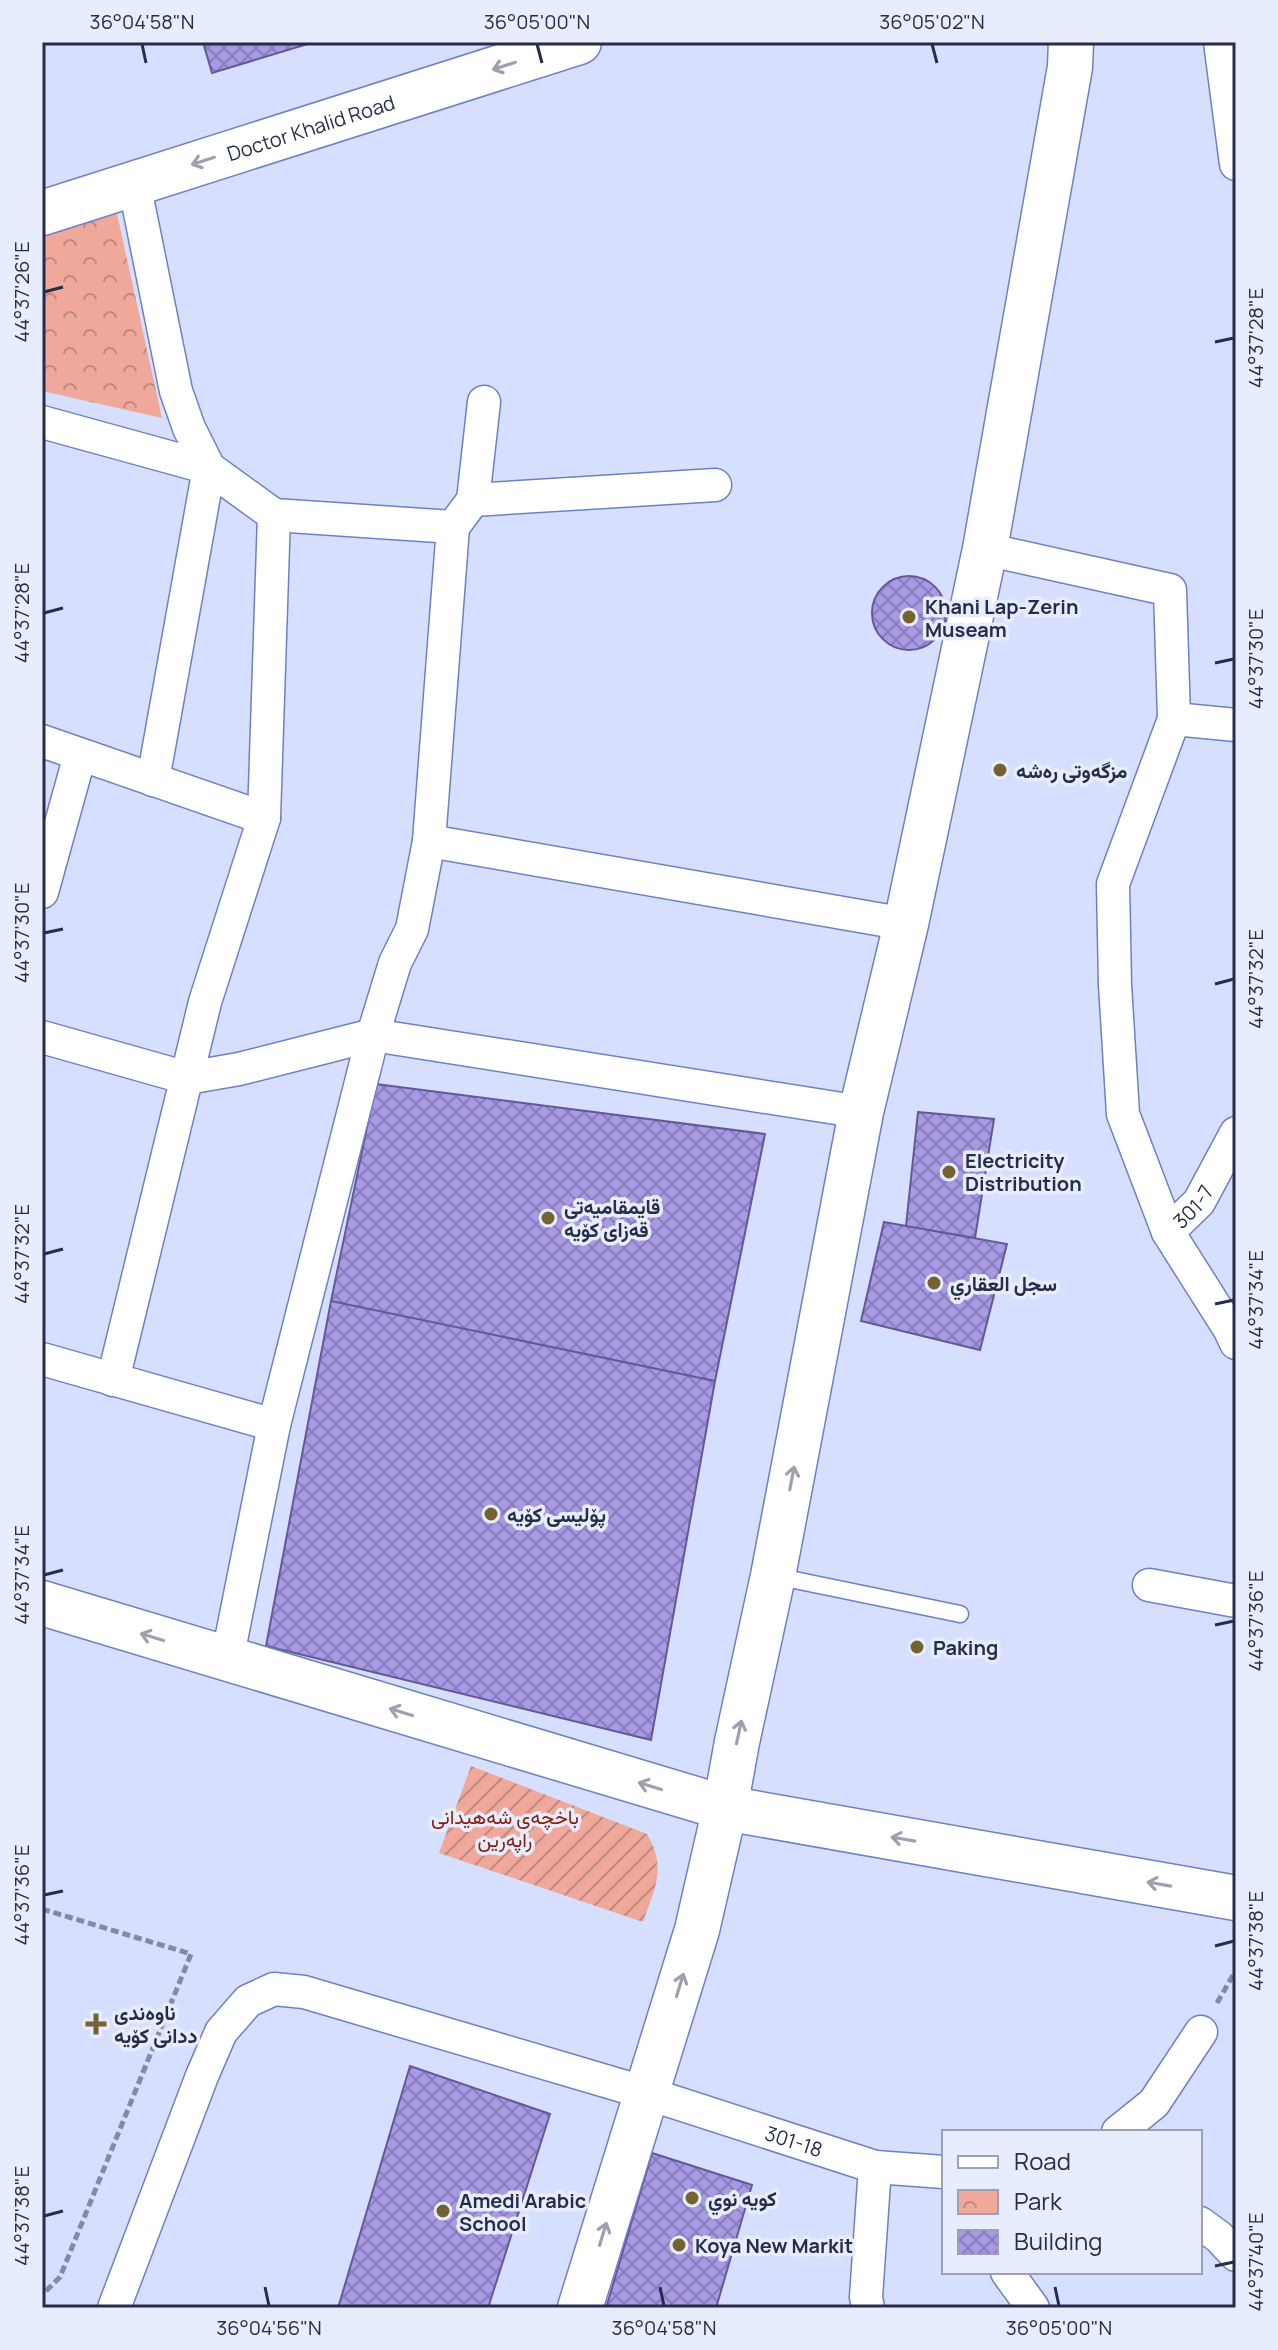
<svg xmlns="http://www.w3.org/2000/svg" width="1278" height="2350" viewBox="0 0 1278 2350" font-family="Manrope,Vazirmatn,sans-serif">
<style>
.park{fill:url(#park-crowns)}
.garden{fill:url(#garden-furrows)}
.building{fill:url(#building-cross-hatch);stroke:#66579c;stroke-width:2}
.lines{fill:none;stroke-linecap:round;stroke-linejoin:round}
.lane-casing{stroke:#6e80c5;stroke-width:19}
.street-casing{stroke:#6e80c5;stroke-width:35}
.secondary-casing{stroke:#6e80c5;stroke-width:47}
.primary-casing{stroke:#6e80c5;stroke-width:47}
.path{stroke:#818aa8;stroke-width:5;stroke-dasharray:8 4;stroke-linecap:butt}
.lane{stroke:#fff;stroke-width:16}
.street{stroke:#fff;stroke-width:32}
.secondary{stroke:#fff;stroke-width:44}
.primary{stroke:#fff;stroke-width:44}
.oneway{stroke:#9da0ae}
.ticks{fill:none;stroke:#262d4a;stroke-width:3}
.poi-dot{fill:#726330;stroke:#e8edfd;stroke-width:3}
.labels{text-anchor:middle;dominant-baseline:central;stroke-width:7;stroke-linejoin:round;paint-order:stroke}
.street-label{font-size:20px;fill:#262d4a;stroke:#e8edfd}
.poi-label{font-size:20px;font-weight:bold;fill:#262d4a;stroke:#e8edfd;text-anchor:start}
.park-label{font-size:20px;fill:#84200f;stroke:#e8edfd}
.neatline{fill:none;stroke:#262d4a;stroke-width:3}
.ticks-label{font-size:20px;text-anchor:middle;fill:#262d4a}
</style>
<defs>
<pattern id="park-crowns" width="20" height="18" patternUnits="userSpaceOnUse" patternTransform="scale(2)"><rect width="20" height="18" fill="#efa899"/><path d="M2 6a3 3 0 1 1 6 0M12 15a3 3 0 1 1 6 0" fill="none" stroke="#c1897f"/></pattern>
<pattern id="garden-furrows" width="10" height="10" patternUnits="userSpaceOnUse" patternTransform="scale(2)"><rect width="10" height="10" fill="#efa899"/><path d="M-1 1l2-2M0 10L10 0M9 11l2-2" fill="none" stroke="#c1897f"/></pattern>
<pattern id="building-cross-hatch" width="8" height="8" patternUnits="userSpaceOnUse" patternTransform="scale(2)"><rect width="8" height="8" fill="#a799e3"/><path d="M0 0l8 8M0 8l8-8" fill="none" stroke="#887dba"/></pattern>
</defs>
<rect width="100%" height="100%" fill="#d6e0fe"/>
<!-- park -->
<path class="park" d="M116 209 162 418 42 391V231Z"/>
<!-- garden -->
<path class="garden" d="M471 1766 647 1834C667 1868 655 1888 643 1922L439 1853Z"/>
<!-- building -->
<path class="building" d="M203 42H314L212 73Z
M872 613a37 37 0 1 1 74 0a37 37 0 1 1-74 0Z
M376 1084 765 1134 715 1381 331 1301Z
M918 1112 994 1119 975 1238 906 1226Z
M884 1222 1007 1244 980 1350 861 1321Z
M331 1301 715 1381 651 1740 266 1646Z
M410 2066 550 2114 488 2308H338Z
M652 2153 752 2185 716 2308H615L607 2305Z"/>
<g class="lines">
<defs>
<path id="lane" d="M775 1576 960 1614"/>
<g id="street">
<path d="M1220 42 1236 164"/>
<path d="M134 183 176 391 189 428 209 468 153 780"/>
<path d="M42 422 209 468 274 515 453 527"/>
<path d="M473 500 715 485"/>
<path d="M985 549 1170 590 1174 719 1236 725"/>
<path d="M1174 719 1113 884 1115 985 1123 1114 1168 1232 1230 1330 1236 1343"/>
<path d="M42 741 264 818"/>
<path d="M429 841 906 924"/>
<path d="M42 892 80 755"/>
<path d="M42 1037 187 1078 239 1069 373 1035 861 1112"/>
<path id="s1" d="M1168 1232 1199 1202 1236 1133"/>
<path d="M42 1359 274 1425"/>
<path d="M113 1380 205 1002 264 818 274 515"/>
<path d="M1149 1585 1236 1601"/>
<path d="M227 1660 274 1425 373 1035 395 963 412 929 429 841 453 527 473 500 484 402"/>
<path d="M1118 2132 1154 2103 1201 2032"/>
<path d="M1200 2223 1219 2237 1236 2255"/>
<path d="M1007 2272 1033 2308"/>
<path id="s2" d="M114 2308 202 2076 221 2032 248 2001 274 1989 304 1992 646 2093 875 2167 944 2172"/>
<path d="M868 2308 866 2297 875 2167"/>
</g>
<path id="secondary" d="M42 1603 725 1808 1236 1898"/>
<g id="primary">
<path id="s3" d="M42 213 579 42"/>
<path d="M580 2308 697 1930 725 1808 737 1742 773 1576 861 1112 906 924 985 549 1070 67 1071 42"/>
</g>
</defs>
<!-- lane casing -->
<use href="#lane" class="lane-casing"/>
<!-- street casing -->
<use href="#street" class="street-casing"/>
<!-- secondary casing -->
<use href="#secondary" class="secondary-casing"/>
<!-- primary casing -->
<use href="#primary" class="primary-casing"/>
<!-- path -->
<path class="path" d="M42 1909 191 1954 60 2277 42 2295
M1217 2003 1236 1970"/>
<!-- lane -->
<use href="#lane" class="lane"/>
<!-- street -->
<use href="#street" class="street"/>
<!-- secondary -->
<use href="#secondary" class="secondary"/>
<!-- primary -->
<use href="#primary" class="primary"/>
</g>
<!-- one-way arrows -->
<defs><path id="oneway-shaft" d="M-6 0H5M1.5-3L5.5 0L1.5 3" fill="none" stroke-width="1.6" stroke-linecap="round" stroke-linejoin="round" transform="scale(2)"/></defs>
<g class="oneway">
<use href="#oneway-shaft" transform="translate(504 66) rotate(162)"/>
<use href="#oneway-shaft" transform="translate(203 161) rotate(162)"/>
<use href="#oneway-shaft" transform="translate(792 1478) rotate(-79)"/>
<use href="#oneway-shaft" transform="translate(152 1637) rotate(-163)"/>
<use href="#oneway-shaft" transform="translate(401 1712) rotate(-163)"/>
<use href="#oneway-shaft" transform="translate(739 1732) rotate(-78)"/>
<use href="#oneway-shaft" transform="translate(650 1786) rotate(-163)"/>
<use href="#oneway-shaft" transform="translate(903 1839) rotate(-170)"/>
<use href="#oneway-shaft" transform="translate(1159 1884) rotate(-170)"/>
<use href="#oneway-shaft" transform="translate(680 1985) rotate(-73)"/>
<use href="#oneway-shaft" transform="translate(603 2234) rotate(-73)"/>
</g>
<!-- ticks -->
<path class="ticks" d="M142 44 146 63M537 44 542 63M932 44 937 63M44 292 63 287M1215 342 1234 338M44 613 63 608M1215 663 1234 659M44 933 63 929M1215 984 1234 979M44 1254 63 1249M1215 1304 1234 1300M44 1575 63 1570M1215 1625 1234 1621M44 1895 63 1891M1215 1946 1234 1941M44 2216 63 2211M1215 2266 1234 2262M265 2287 269 2306M660 2287 664 2306M1055 2287 1059 2306"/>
<!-- markers -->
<g class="poi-dot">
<circle cx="909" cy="617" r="8"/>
<circle cx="1000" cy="770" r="8"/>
<circle cx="949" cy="1172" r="8"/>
<circle cx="548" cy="1218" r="8"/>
<circle cx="934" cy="1283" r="8"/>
<circle cx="491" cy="1514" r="8"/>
<circle cx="917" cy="1647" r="8"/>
<path d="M92 2012h8v8h8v8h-8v8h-8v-8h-8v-8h8z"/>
<circle cx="692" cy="2198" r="8"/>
<circle cx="443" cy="2211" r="8"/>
<circle cx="679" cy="2245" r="8"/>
</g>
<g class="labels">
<!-- street labels -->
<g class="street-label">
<text stroke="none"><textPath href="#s3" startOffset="282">Doctor Khalid Road</textPath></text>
<text stroke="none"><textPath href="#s1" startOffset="36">301-7</textPath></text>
<text stroke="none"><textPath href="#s2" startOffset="908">301-18</textPath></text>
</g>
<!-- poi labels -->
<g class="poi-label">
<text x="925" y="606">Khani Lap-Zerin<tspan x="925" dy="23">Museam</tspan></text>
<text x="1016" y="770">مزگەوتی رەشە</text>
<text x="965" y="1160">Electricity<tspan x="965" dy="23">Distribution</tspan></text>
<text x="564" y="1206">قایمقامیه‌تی<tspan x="564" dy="23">قه‌زای كۆیه‌</tspan></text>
<text x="950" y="1283">سجل العقاري</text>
<text x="507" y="1514">پۆلیسی كۆیه‌</text>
<text x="933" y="1647">Paking</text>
<text x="114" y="2012">ناوەندی<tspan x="114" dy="23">ددانی کۆیە</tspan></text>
<text x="708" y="2198">كويه نوي</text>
<text x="459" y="2200">Amedi Arabic<tspan x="459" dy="23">School</tspan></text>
<text x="695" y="2245">Koya New Markit</text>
</g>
<!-- park labels -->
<g class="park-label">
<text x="505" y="1816">باخچه‌ی شه‌هیدانی<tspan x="505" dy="23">راپه‌رین</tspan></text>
</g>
</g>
<!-- border -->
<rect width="1278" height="2350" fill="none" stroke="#e8edfd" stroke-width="88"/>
<!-- legend -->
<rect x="942" y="2130" width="260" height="144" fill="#e8edfd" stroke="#9aa0b5" stroke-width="2"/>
<rect x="958" y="2156" width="40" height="12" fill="#ffffff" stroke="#9aa0b5" stroke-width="2"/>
<text x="1014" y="2170" font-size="24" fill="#262d4a">Road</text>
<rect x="958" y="2190" width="40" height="24" fill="url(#park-crowns)" stroke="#9aa0b5" stroke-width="2"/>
<text x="1014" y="2210" font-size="24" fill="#262d4a">Park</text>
<rect x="958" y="2230" width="40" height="24" fill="url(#building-cross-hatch)" stroke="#9aa0b5" stroke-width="2"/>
<text x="1014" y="2250" font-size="24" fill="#262d4a">Building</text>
<rect x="44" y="44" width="1190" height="2262" class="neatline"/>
<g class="ticks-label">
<text x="142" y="29">36°04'58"N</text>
<text x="537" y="29">36°05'00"N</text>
<text x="932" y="29">36°05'02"N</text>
<text transform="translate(22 292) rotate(-90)" y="7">44°37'26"E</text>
<text transform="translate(1256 338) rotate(-90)" y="7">44°37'28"E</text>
<text transform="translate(22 613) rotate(-90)" y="7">44°37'28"E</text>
<text transform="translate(1256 659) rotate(-90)" y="7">44°37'30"E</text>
<text transform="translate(22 933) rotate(-90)" y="7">44°37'30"E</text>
<text transform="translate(1256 979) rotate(-90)" y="7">44°37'32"E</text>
<text transform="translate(22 1254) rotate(-90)" y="7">44°37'32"E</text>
<text transform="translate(1256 1300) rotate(-90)" y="7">44°37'34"E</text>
<text transform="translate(22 1575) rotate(-90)" y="7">44°37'34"E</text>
<text transform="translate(1256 1621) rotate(-90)" y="7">44°37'36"E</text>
<text transform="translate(22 1895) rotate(-90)" y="7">44°37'36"E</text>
<text transform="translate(1256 1941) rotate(-90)" y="7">44°37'38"E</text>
<text transform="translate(22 2216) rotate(-90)" y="7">44°37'38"E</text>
<text transform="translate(1256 2262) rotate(-90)" y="7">44°37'40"E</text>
<text x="269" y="2335">36°04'56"N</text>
<text x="664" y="2335">36°04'58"N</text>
<text x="1059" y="2335">36°05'00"N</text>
</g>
</svg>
